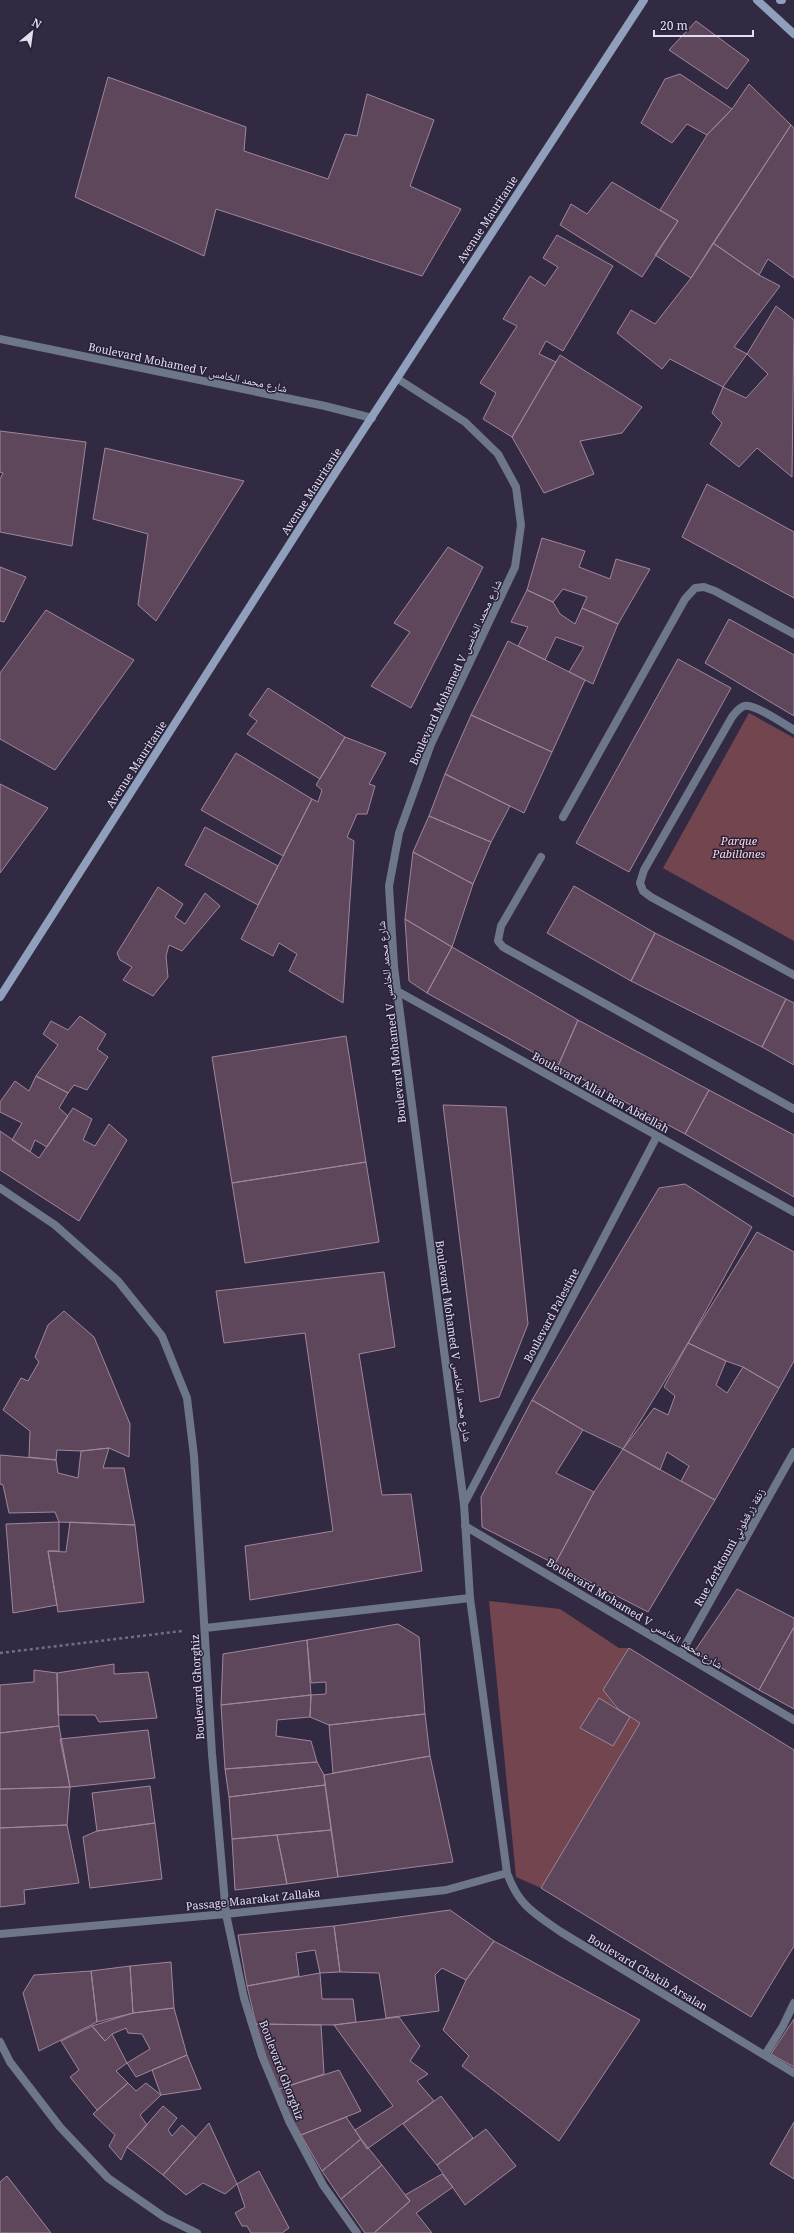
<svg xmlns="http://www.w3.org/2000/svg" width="794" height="2233" viewBox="0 0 794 2233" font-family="'Noto Serif','Noto Naskh Arabic',serif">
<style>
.green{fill:#72454f}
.building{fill:#5e475b;stroke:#a0869c}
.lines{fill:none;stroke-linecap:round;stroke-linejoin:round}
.path{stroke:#736d83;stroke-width:2.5;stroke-dasharray:3 3;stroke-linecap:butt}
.street{stroke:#6d7789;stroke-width:8}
.secondary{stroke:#8f9fbc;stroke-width:8}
.labels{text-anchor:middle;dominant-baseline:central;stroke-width:3;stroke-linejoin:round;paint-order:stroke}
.street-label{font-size:11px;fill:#e2deef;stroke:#282139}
.park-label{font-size:11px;font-style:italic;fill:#fddae0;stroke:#282139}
</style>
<rect width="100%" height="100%" fill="#322a43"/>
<!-- green -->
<path class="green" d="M749 713 794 738V941L663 868Z
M489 1601 560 1609 619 1648H629L603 1690 616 1708 599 1698 580 1728 613 1746 630 1717 640 1723 541 1888 516 1877Z"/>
<!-- building -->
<path class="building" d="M696 21 749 60 727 89 669 50Z
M680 74 732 109 707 135 687 124 672 143 641 123 665 79Z
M108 77 246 127 244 151 328 179 345 134 357 136 367 94 434 120 410 186 461 209 422 276 216 209 204 256 75 197Z
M749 84 791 125 691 278 655 255 678 221 660 210 707 135 732 109Z
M791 125 794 128V278L768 259 759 275 713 243Z
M612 182 678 221 642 277 560 225 571 204 587 214Z
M557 235 613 266 563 351 546 341 539 354 556 362 512 437 483 419 496 393 480 383 517 326 503 319 530 276 545 286 558 267 543 258Z
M713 243 759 275 780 286 734 347 747 354 723 387 670 359 662 369 617 333 631 310 655 324 691 278Z
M776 306 794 320 792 477 757 448 739 467 710 444 722 423 712 413 723 387 746 398 768 374 747 354Z
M560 355 642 407 622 433 580 441 594 474 544 493 512 437Z
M0 431 86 442 72 546 0 532V479L3 473 0 472Z
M105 448 244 481 156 621 138 605 148 534 93 519Z
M707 484 794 532V598L682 537Z
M542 538 585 551 579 567 610 579 616 559 650 569 618 624 582 608 587 597 563 589 553 602 527 590Z
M448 547 483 567 411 708 371 686 410 632 394 623Z
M0 567 26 577 4 622 0 621Z
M527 590 553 602 560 614 575 624 582 608 618 624 593 684 569 672 584 647 556 637 545 660 518 646 528 627 511 622Z
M46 610 134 660 55 770 0 739V673Z
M729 619 794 655V716L705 663Z
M508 641 585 680 552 752 471 715Z
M678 659 731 688 629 872 576 843Z
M268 688 345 737 320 779 247 734 257 721 249 715Z
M471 715 552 752 524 813 445 774Z
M345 737 386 753 369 784 375 786 367 814H357L347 837 354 841 343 1003 289 971 297 954 279 943 273 956 241 939 312 799 318 802 322 790 316 785Z
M236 753 312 799 283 856 201 810Z
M445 774 510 806 491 842 429 816Z
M0 784 48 808 0 873Z
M429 816 491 842 473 884 413 852Z
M205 827 278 866 258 905 185 865Z
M413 852 473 884 452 947 405 919Z
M574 886 655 933 631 981 547 933Z
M158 887 183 904 175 917 185 924 205 893 220 906 182 951 169 945 166 956 168 977 153 996 123 980 132 967 120 960 117 953Z
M405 919 452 947 427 993 409 981Z
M655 933 786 999 762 1047 631 981Z
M452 947 578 1020 558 1066 427 993Z
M786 999 794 1003V1065L762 1047Z
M80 1016 106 1034 97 1049 108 1057 87 1090 74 1085 68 1093 36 1076 58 1045 43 1034 51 1021 68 1030Z
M578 1020 709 1090 685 1134 558 1066Z
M346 1036 366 1162 232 1183 212 1057Z
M36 1076 68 1093 59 1108 68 1116 47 1147 35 1140 30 1152 12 1140 22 1123 0 1112V1102L15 1081 29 1091Z
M709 1090 794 1135V1197L685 1134Z
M443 1105 506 1107 528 1324 499 1397 480 1402Z
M73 1108 92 1119 83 1140 95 1146 109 1124 127 1140 79 1221 0 1170V1131L39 1158Z
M366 1162 379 1242 245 1263 232 1183Z
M685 1184 752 1227 688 1343 623 1449 583 1430 532 1400 659 1188Z
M757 1232 794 1252V1361L779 1388 743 1367 726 1361 688 1343Z
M384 1272 395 1347 359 1354 382 1495 411 1494 422 1571 250 1600 245 1546 333 1531 305 1333 224 1343 216 1291Z
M64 1311 94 1337 130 1424 129 1457 109 1448 81 1451 57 1450 56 1460 29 1457 30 1431 3 1410 21 1378 28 1381 39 1362 35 1357 48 1325Z
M688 1343 726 1361 716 1385 727 1393 743 1367 779 1388 715 1500 681 1481 689 1466 667 1452 660 1470 623 1449 654 1408 668 1415 675 1396 664 1387Z
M532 1400 583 1430 556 1473 594 1492 555 1564 482 1527 481 1497Z
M109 1448 103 1468H124L135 1525 59 1522 55 1512 9 1513 3 1485 0 1484V1455L56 1460 58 1473 78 1478 81 1451Z
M623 1449 715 1500 648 1612 555 1564 594 1492Z
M59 1522V1551H48L57 1605 13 1613 6 1524Z
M70 1522 135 1525 144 1602 58 1612 48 1551 66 1552Z
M737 1589 794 1618V1627L759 1690 694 1652Z
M398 1624 419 1637 425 1714 329 1725 310 1717 311 1695 326 1694V1682L311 1683 307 1640Z
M794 1627V1709L759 1690Z
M307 1640 311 1695 221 1705 223 1654Z
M629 1648 794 1750V1946L751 2017 541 1888 640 1723 618 1709 603 1690Z
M114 1664V1674L148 1672 157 1718 99 1722 95 1715H58L57 1673Z
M34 1670 57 1673 59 1726 0 1733V1685L34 1682Z
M311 1695 310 1717 277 1720 276 1736 311 1741 317 1762 225 1769 221 1705Z
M599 1698 630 1717 613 1746 580 1728Z
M425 1714 430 1756 333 1773 329 1725Z
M59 1726 70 1787 0 1789V1733Z
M148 1730 155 1778 70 1787 60 1739Z
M430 1756 453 1862 338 1877 324 1775Z
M317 1762 324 1775 325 1785 229 1797 225 1769Z
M325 1785 331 1830 232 1839 229 1797Z
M150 1786 155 1823 97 1831 92 1793Z
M70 1787 67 1825 0 1828V1789Z
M155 1823 162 1879 90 1888 83 1837 97 1831Z
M67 1825 79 1883 24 1890 25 1904 0 1907V1828Z
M331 1830 338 1877 287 1884 277 1835Z
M277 1835 287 1884 235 1890 232 1839Z
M450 1910 494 1941 466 1980 442 1968 435 1975 439 2011 386 2018 379 1973 340 1972 334 1926Z
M334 1926 340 1972 320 1973 315 1950 296 1953 299 1976 247 1986 238 1935Z
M494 1941 640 2020 559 2141 462 2066 469 2056 443 2030 466 1980Z
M171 1962 174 2008 133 2013 130 1966Z
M130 1966 133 2013 97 2022 91 1971Z
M91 1971 97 2022 39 2051 23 1993 34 1975Z
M320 1973 322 1999H353L356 2022 334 2025 256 2024 247 1986Z
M174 2008 187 2055 136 2077 127 2063 150 2049 142 2034 128 2033 126 2028 112 2034 105 2041 92 2026 133 2013Z
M399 2017 420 2046 410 2061 428 2074 417 2081 434 2101 367 2149 355 2130 393 2106 334 2025Z
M794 2019V2067L771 2054Z
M256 2024 321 2025 324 2074 276 2090Z
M92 2026 105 2041 112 2034 127 2063 116 2071 128 2083 97 2110 70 2077 79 2070 61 2041Z
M187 2055 201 2089 161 2095 152 2070Z
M339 2070 361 2111 301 2135 276 2090Z
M128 2083 136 2091 146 2083 161 2095 140 2115 147 2125 127 2147 121 2160 109 2146 115 2135 93 2114Z
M441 2096 473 2138 437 2165 403 2124Z
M163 2106 177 2118 168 2130 172 2136 182 2125 196 2138 163 2175 127 2147Z
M346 2117 361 2139 322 2171 301 2135Z
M794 2122V2179L770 2164Z
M209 2123 237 2184 225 2194 203 2183 186 2195 163 2175Z
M486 2129 516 2166 465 2205 437 2165Z
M361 2139 382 2165 341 2199 322 2171Z
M382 2165 410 2201 374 2233H365L341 2199Z
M259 2171 289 2228 282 2233H251L247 2226H242L235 2213 245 2207 237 2184Z
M442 2174 453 2187 416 2213 432 2233H374L410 2201 405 2195Z
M7 2176 51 2233H0V2182Z"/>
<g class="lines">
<!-- path -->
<path class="path" d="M0 1653 182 1631"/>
<!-- street -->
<path class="street" d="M0 339 325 406 372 418
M398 379 465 422 498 454 516 487 521 525 515 567 431 744 399 833 389 886 394 967 464 1504 470 1598 507 1873C519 1906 534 1913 561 1932L794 2073
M794 730C784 724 754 703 744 706 739 708 735 713 732 717L644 870 640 883 643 891 651 897 794 975
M563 817 685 599 695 588 704 587 715 591 794 634
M541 857 501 926 498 941 503 947 794 1109
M397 991 794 1212
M0 1188 55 1225 118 1281 162 1336 187 1398 194 1456 212 1754 226 1914 244 1998 262 2056 289 2121 323 2185 357 2233
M464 1504 657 1136
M465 1526 794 1720
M205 1628 470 1598
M681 1653 794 1452
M0 1934 226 1914 446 1890 507 1873
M0 2042 10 2062 60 2127 108 2178 164 2217 197 2233
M765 2055 783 2026 794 2003"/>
<!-- secondary -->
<path class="secondary" d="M757 0 794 34
M780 0H782
M0 997 330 481 644 0"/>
</g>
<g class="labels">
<!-- street labels -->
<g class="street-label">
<text transform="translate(487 219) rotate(-57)">Avenue Mauritanie</text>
<text transform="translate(188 367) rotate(12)">Boulevard Mohamed V شارع محمد الخامس</text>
<text transform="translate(311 491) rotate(-57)">Avenue Mauritanie</text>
<text transform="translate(455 672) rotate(-65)">Boulevard Mohamed V شارع محمد الخامس</text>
<text transform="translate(136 764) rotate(-57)">Avenue Mauritanie</text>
<text transform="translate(391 1022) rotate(-96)">Boulevard Mohamed V شارع محمد الخامس</text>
<text transform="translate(601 1092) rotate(29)">Boulevard Allal Ben Abdellah</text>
<text transform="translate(551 1315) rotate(-62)">Boulevard Palestine</text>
<text transform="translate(454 1341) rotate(82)">Boulevard Mohamed V شارع محمد الخامس</text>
<text transform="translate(729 1547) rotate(-61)">Rue Zerktouni زنقة زرقطوني</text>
<text transform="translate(635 1613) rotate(31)">Boulevard Mohamed V شارع محمد الخامس</text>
<text transform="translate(197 1687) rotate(-93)">Boulevard Ghorghiz</text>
<text transform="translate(253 1899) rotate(-6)">Passage Maarakat Zallaka</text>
<text transform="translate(648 1972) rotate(31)">Boulevard Chakib Arsalan</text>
<text transform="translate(282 2070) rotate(69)">Boulevard Ghorghiz</text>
</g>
<!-- park labels -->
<g class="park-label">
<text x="739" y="840">Parque<tspan x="739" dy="13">Pabillones</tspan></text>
</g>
</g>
<!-- north arrow -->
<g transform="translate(32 32) rotate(29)" stroke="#282139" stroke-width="3" paint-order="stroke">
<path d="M0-3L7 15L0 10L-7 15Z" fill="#e2deef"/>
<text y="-6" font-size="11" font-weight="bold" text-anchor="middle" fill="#e2deef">N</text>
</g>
<!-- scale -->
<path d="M654 30v6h99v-6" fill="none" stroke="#e2deef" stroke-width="2"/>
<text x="660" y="30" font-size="12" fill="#e2deef" stroke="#282139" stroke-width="3" paint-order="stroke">20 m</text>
</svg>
